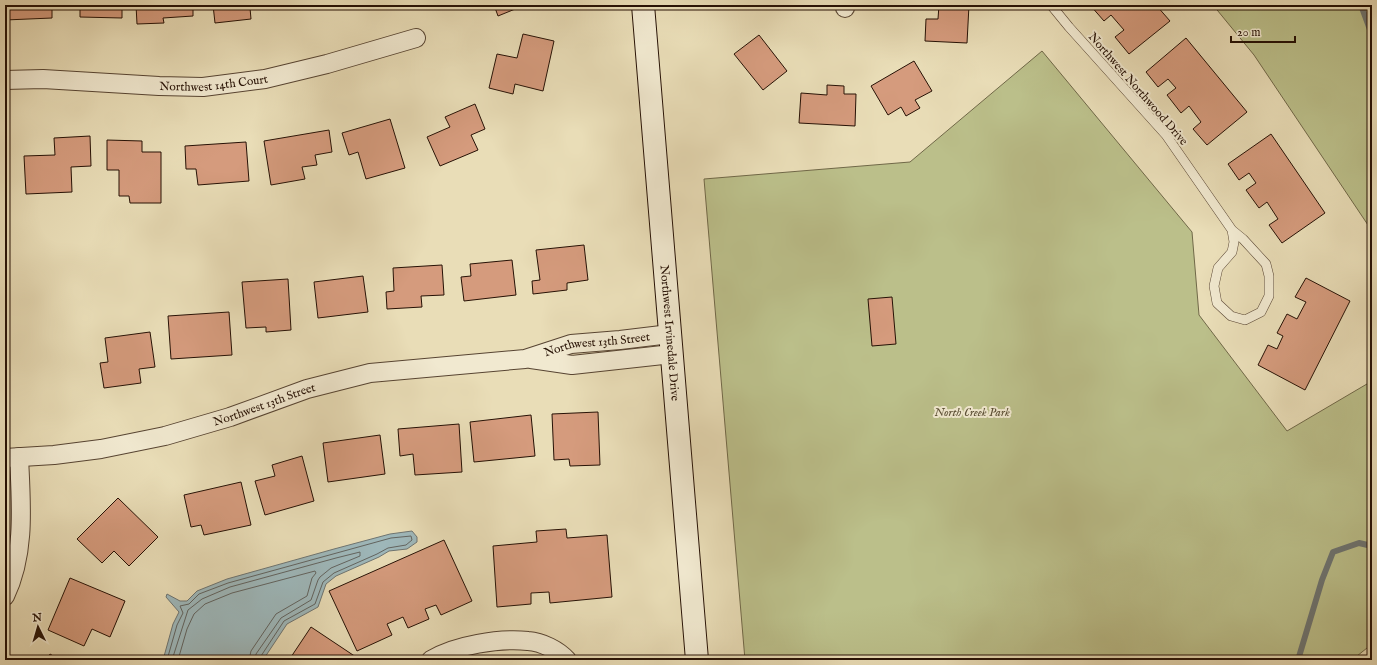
<svg xmlns="http://www.w3.org/2000/svg" width="1377" height="665" viewBox="0 0 1377 665" font-family="'IM FELL English',serif">
<style>
.green{fill:#bbbf8a;stroke:#706848}
.water{fill:#9eb8bb;stroke:#6e7572}
.lines{fill:none;stroke-linecap:round;stroke-linejoin:round}
.shore{stroke:#626460;stroke-width:1}
.stream{stroke:#6e7572;stroke-width:6}
.building{fill:#d59b7d;stroke:#261105}
.lane-casing{stroke:#574432;stroke-width:10}
.street-casing{stroke:#574432;stroke-width:20}
.secondary-casing{stroke:#261105;stroke-width:24}
.lane{stroke:#f1e9d0;stroke-width:9}
.street{stroke:#f1e9d0;stroke-width:18}
.secondary{stroke:#f1e9d0;stroke-width:22}
.labels{text-anchor:middle;dominant-baseline:central;stroke-width:4;stroke-linejoin:round;paint-order:stroke}
.street-label{font-size:12px;fill:#261105;stroke:#f1e9d0}
.park-label{font-size:12px;font-style:italic;fill:#5a4e34;stroke:#f1e9d0}
</style>
<rect width="100%" height="100%" fill="#e9ddb7"/>
<filter id="stains"><feTurbulence type="fractalNoise" baseFrequency=".005" numOctaves="4"/><feColorMatrix values="0 0 0 0 .2 0 0 0 0 .09 0 0 0 0 .02 0 0 0 .5 -.17"/></filter>
<radialGradient id="worn" r=".72"><stop offset=".6" stop-color="#630" stop-opacity="0"/><stop offset="1" stop-color="#630" stop-opacity=".3"/></radialGradient>
<!-- green -->
<path class="green" d="M1213 5H1372V231L1254 55Z
M1042 51 1192 232 1199 315 1287 431 1372 381V644L1352 660H745L704 179 910 162Z"/>
<!-- water -->
<path class="water" d="M412 531 417 537V542L407 549 389 551 379 557 336 576 326 584 318 607 287 624 263 660H163L173 624 179 612 166 597 167 594 180 601H187L197 591 227 579 334 549 390 534Z"/>
<g class="lines">
<!-- shore -->
<path class="shore" d="M167 660 177 625 183 613 180 606 189 604 199 594 228 583 391 538 411 536 412 540 406 545 388 548 377 554 334 573 323 582 315 604 284 621 261 656 260 660
M172 660 188 610 202 599 230 587 336 558 360 552V556L331 568 320 577 318 580 311 600 281 618 256 654 255 660
M178 660 187 629 194 614 205 604 232 593 315 571 316 573 312 578 307 596 276 614 251 651 249 660"/>
<!-- stream -->
<path class="stream" d="M1361 5 1372 35
M1298 660 1322 580 1333 552 1359 543 1372 546"/>
</g>
<!-- building -->
<path class="building" d="M5 5H52V18L5 20Z
M80 5H122V18L80 17Z
M136 5H193V16L163 18 164 23 137 24Z
M213 5H269V7L250 8 251 19 215 23Z
M494 5H525L498 16Z
M939 5H969L967 43 925 41 926 19H938Z
M1090 5H1156L1170 21 1129 54 1115 37 1124 30 1111 15 1104 21Z
M523 34 554 41 543 91 515 84 513 94 489 88 497 54 517 58Z
M759 35 787 71 763 90 734 54Z
M1186 38 1247 112 1207 145 1193 129 1201 122 1189 106 1181 113 1167 95 1176 88 1168 79 1158 87 1146 72Z
M914 61 932 91 915 100 920 108 906 116 901 107 888 115 871 86Z
M827 85 844 86V94H856L855 126 799 123 801 93 827 95Z
M475 104 485 129 471 135 478 150 440 166 427 137 450 127 445 117Z
M390 119 405 168 366 179 358 152 349 155 342 133Z
M329 130 332 152 315 155 317 165 302 167 305 179 271 185 264 141Z
M1271 134 1325 213 1282 243 1269 225 1278 219 1267 202 1259 208 1246 190 1256 183 1249 173 1239 180 1228 164Z
M90 136 91 166 71 167 72 192 26 194 24 156 55 155 54 138Z
M107 140 142 141V152H161V203H130L129 196H119V170H107Z
M246 142 249 181 198 185 196 169H186L185 146Z
M584 245 588 280 567 283V290L533 294 532 281 540 280 536 250Z
M512 260 516 295 464 301 461 277 471 276 470 264Z
M442 265 444 295 421 296 422 307 387 309 386 292 394 291 393 268Z
M363 276 368 312 318 318 314 282Z
M1306 278 1350 301 1305 390 1258 365 1268 345 1277 349 1283 336 1277 333 1287 314 1297 319 1306 302 1295 297Z
M288 279 291 330 266 332V327L246 328 242 282Z
M892 297 896 344 872 346 868 299Z
M229 312 232 355 171 359 168 316Z
M150 332 155 367 139 369 141 383 104 388 100 363 108 362 105 338Z
M598 412 600 465 570 466 569 459 554 460 552 414Z
M531 415 535 456 474 462 470 422Z
M459 424 462 472 415 475 413 454 400 456 398 429Z
M380 435 385 474 328 482 323 443Z
M302 456 314 501 265 515 255 481 275 476 272 465Z
M241 482 251 525 204 535 201 525 191 527 184 495Z
M118 498 158 537 129 566 114 551 102 563 77 539Z
M566 529 567 538 607 535 612 597 550 603 549 592 531 593V604L497 607 493 546 537 542 536 531Z
M444 540 472 601 441 615 436 605 425 609 429 619 408 628 403 617 387 624 392 635 357 651 329 591Z
M70 578 125 601 110 637 92 629 84 646 48 630Z
M311 627 359 659 358 660H289Z
M50 654 60 660H46Z"/>
<g class="lines">
<defs>
<path id="lane" d="M1051 5 1069 27 1166 135 1232 230 1243 239 1266 264 1269 276V296L1261 312 1245 320 1231 316 1217 303 1214 286 1218 268 1232 252 1234 242 1232 230"/>
<g id="street">
<path d="M845 5V8"/>
<path id="s1" d="M5 80 43 79 159 86 203 87 265 79 327 64 416 38"/>
<path d="M531 359 572 365 672 354"/>
<path id="s2" d="M5 458 54 455 101 449 165 436 230 417 307 389 370 373 525 359 571 344 620 340 670 334"/>
<path d="M5 596C26 553 21 503 19 457"/>
<path d="M431 660C455 645 500 638 528 641 542 642 558 650 567 660"/>
</g>
<g id="secondary">
<path id="s3" d="M643 5 697 660"/>
</g>
</defs>
<!-- lane casing -->
<use href="#lane" class="lane-casing"/>
<!-- street casing -->
<use href="#street" class="street-casing"/>
<!-- secondary casing -->
<use href="#secondary" class="secondary-casing"/>
<!-- lane -->
<use href="#lane" class="lane"/>
<!-- street -->
<use href="#street" class="street"/>
<!-- secondary -->
<use href="#secondary" class="secondary"/>
</g>
<g class="labels">
<!-- street labels -->
<g class="street-label">
<text stroke="none"><textPath href="#s1" startOffset="209">Northwest 14th Court</textPath></text>
<text transform="translate(1138 89) rotate(49)">Northwest Northwood Drive</text>
<text stroke="none"><textPath href="#s3" startOffset="329">Northwest Irvinedale Drive</textPath></text>
<text stroke="none"><textPath href="#s2" startOffset="606">Northwest 13th Street</textPath></text>
<text stroke="none"><textPath href="#s2" startOffset="266">Northwest 13th Street</textPath></text>
</g>
<!-- park labels -->
<g class="park-label">
<text x="972" y="412">North Creek Park</text>
</g>
</g>
<!-- margin -->
<rect width="1377" height="665" fill="none" stroke="#e9ddb7" stroke-width="20"/>
<rect x="6" y="6" width="1365" height="653" fill="none" stroke="#261105" stroke-width="2"/>
<rect x="10" y="10" width="1357" height="645" fill="none" stroke="#261105"/>
<!-- north arrow -->
<g transform="translate(38 627) rotate(355)" stroke="#f1e9d0" stroke-width="3" paint-order="stroke">
<path d="M0-3L7 15L0 10L-7 15Z" fill="#261105"/>
<text y="-6" font-size="11" font-weight="bold" text-anchor="middle" fill="#261105">N</text>
</g>
<!-- scale -->
<path d="M1231 36v6h64v-6" fill="none" stroke="#261105" stroke-width="2"/>
<text x="1237" y="36" font-size="12" fill="#261105" stroke="#f1e9d0" stroke-width="3" paint-order="stroke">20 m</text>
<rect width="100%" height="100%" filter="url(#stains)"/>
<rect width="100%" height="100%" fill="url(#worn)"/>
</svg>
